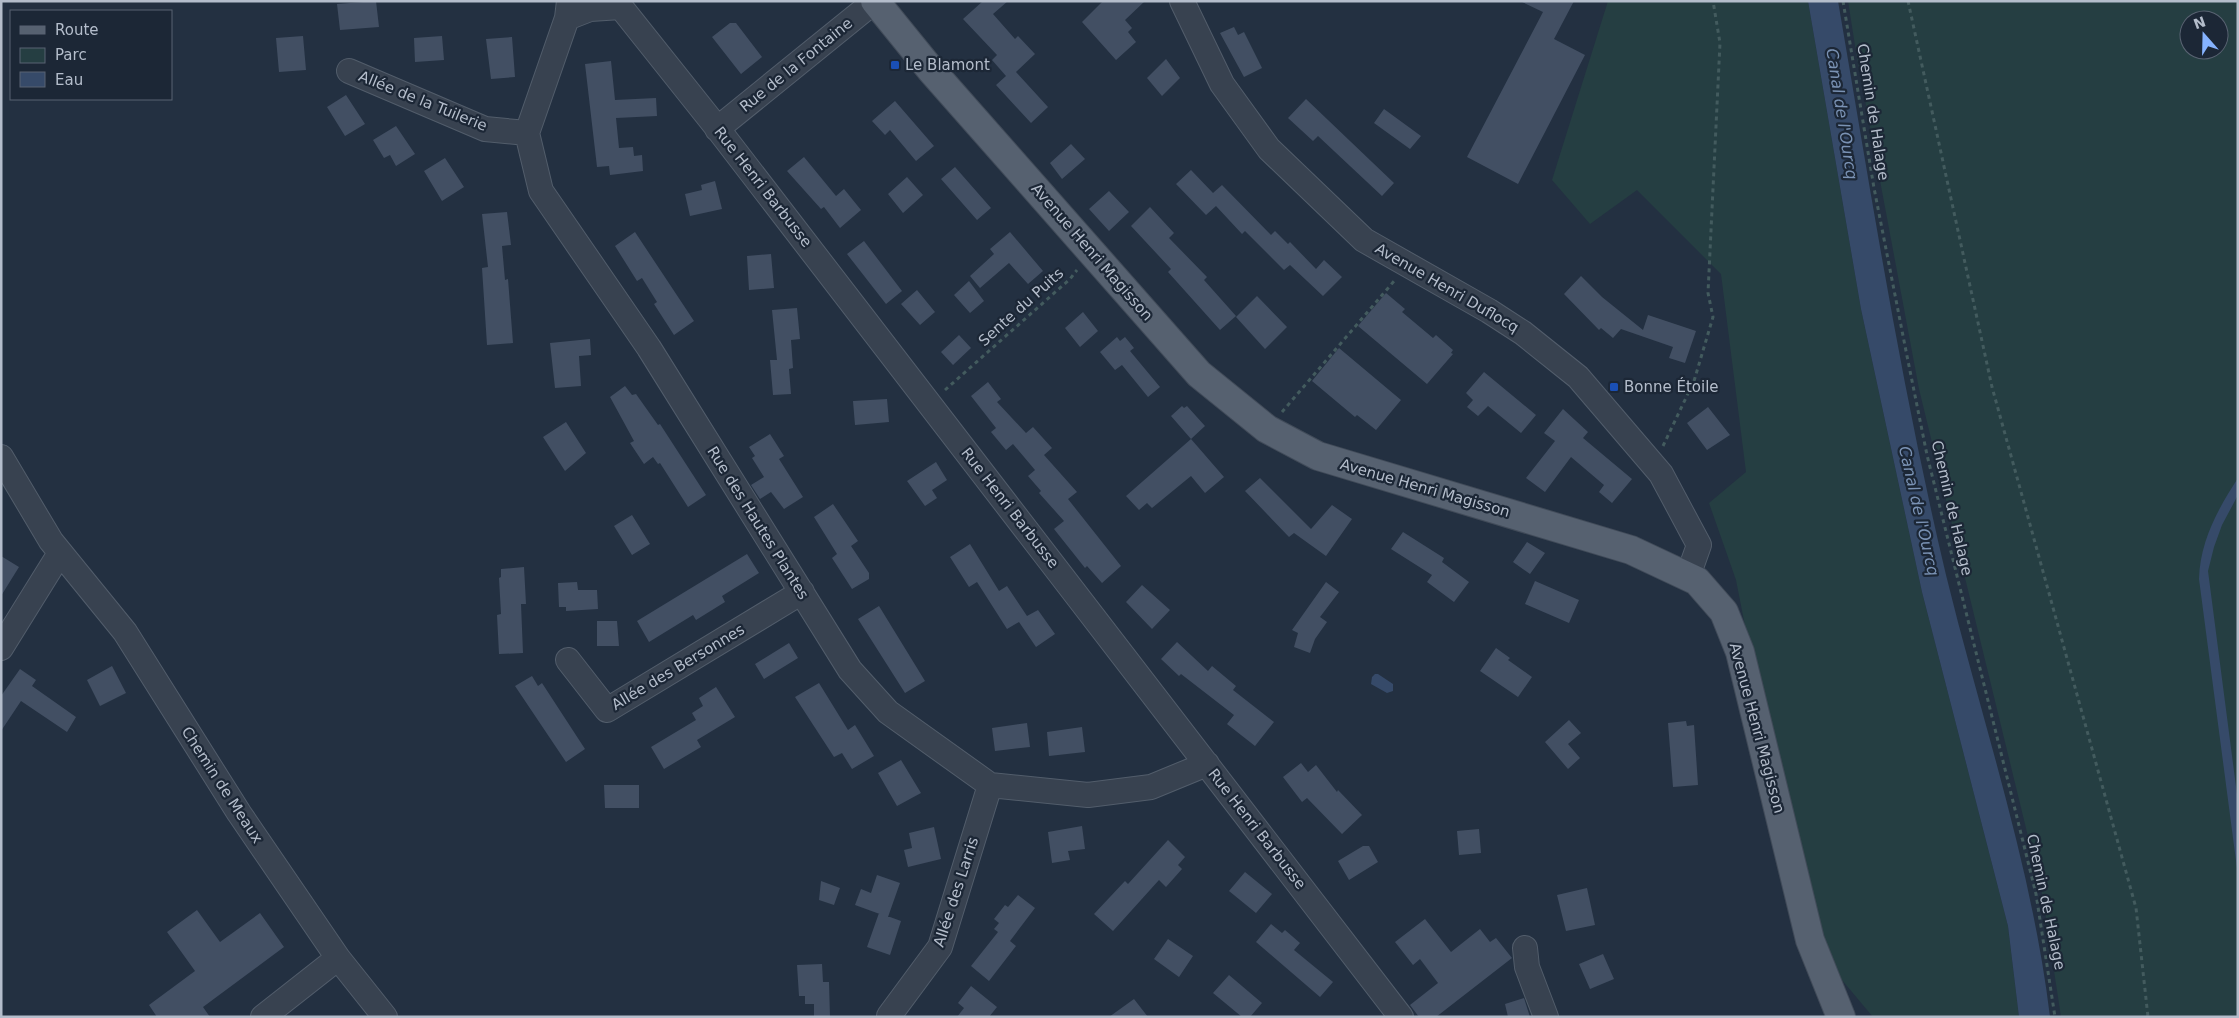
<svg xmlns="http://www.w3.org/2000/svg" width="2239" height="1018" viewBox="0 0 2239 1018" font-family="'DejaVu Sans',sans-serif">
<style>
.green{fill:#253e42;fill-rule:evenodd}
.water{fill:#364a69}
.building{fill:#424f63}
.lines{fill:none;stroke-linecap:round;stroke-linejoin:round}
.minor-casing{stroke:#525d6b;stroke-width:26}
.major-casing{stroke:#414b59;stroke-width:30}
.path{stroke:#435b5e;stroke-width:3;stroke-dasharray:4 4;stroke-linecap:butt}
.minor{stroke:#384250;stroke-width:24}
.major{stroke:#566170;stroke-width:28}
.transit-dot{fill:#1a4fb4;stroke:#1c2736;stroke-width:2}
.labels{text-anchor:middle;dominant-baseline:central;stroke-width:4.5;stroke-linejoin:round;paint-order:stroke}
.street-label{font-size:15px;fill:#b4bdcb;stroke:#1c2736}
.poi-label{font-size:15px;fill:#b4bdcb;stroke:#1c2736;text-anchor:start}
.water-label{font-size:16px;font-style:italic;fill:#7a92b4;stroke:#1c2736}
</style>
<rect width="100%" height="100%" fill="#233041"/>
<!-- green -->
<path class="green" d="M1608 1H1808L1861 309 1922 592 2008 926 2019 1017H1873L1831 967 1762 712 1736 580 1709 503 1746 472 1721 274 1637 190 1590 224 1552 180Z
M1848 1H2238V1017H2061L2043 898 1919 389 1856 52ZM2189 20H2219V50H2189Z"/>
<!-- water -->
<path class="water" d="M1808 1H1838C1871 193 1901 386 1946 575 1982 722 2032 866 2050 1017H2019L2008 926 1922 592 1861 309Z
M2238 478V495L2222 525 2214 547 2208 571 2238 802V876L2199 579C2200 541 2218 509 2238 478Z
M1375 674H1378L1393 684V691L1387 693 1371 684 1372 677Z"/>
<!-- building -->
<path class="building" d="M376 1 379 27 340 30 337 4Z
M983 1H1008L993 14 1015 39 1018 36 1035 54 1016 72 1048 107 1031 123 996 85 1006 76 992 60 997 55 963 19Z
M1103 1H1145L1125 20 1132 28 1128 32 1136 42 1116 60 1082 22Z
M1520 1H1574L1554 39 1585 55 1518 184 1467 157 1543 12Z
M730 23H736L762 57 741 74 712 37Z
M1234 27 1238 35 1244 32 1262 68 1244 77 1220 33Z
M303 36 306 70 279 72 276 38Z
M442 36 444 60 415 62 414 38Z
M512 37 515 77 491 79 486 39Z
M1166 59 1180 78 1162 96 1147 78Z
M611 61 615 100 656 98 657 116 616 118 619 148 633 147 634 156 642 155 643 171 610 175 609 166 597 167 585 64Z
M346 95 365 124 345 136 327 107Z
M1306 99 1394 183 1382 196 1318 136 1313 141 1288 118Z
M895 101 934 146 916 161 890 130 885 135 872 121Z
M1384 109 1421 136 1410 149 1374 123Z
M396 126 415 154 396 166 390 155 384 158 373 140Z
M1071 144 1085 159 1062 179 1050 163Z
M804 157 836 196 844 189 861 210 840 228 824 207 821 209 787 171Z
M445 158 464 187 442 201 424 171Z
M955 167 991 208 977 220 941 179Z
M1191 170 1213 193 1222 185 1271 235 1275 231 1288 244 1290 242 1316 269 1324 260 1342 277 1323 296 1290 265 1284 270 1245 231 1242 234 1216 206 1206 215 1176 184Z
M907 177 923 195 903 213 888 194Z
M715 181 722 209 690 216 685 194 702 190 701 185Z
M1109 191 1129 212 1109 231 1089 209Z
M1150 207 1174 233 1169 238 1207 277 1204 280 1236 316 1220 330 1168 272 1171 269 1131 226Z
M507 212 511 245 502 246 505 280 508 279 513 343 487 345 482 268 488 267 482 214Z
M635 232 694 321 674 335 654 304 657 302 642 278 637 281 615 246Z
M1010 232 1043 271 1028 284 1009 263 980 288 970 276 994 254 990 249Z
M864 241 902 291 886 304 847 254Z
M771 254 774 288 749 290 747 256Z
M1581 276 1602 297 1643 330 1648 315 1696 331 1685 363 1669 358 1673 347 1621 329 1613 338 1601 328 1599 330 1564 294Z
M969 281 984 301 970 313 954 295Z
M917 290 935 312 920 325 901 304Z
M1386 293 1405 309 1402 312 1433 338 1436 335 1453 350 1451 353 1453 354 1427 384 1358 326Z
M1257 296 1287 327 1265 349 1236 317Z
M797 308 800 339 791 340 793 368 789 369 791 394 773 395 770 360H777L772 310Z
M1083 312 1098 331 1080 347 1065 328Z
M959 335 971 348 953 365 941 352Z
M1117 337 1120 341 1125 337 1134 348 1130 351 1160 387 1148 397 1122 365 1115 370 1100 352Z
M590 339 591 355 579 356 581 386 555 388 550 343Z
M1339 348 1401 400 1376 430 1357 415 1355 417 1312 381Z
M1484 372 1536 415 1521 433 1488 406 1478 416 1467 407 1473 400 1466 393Z
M988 382 1001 399 997 402 1026 433 1033 427 1052 448 1044 455 1077 492 1068 499 1121 566 1102 583 1087 566 1085 568 1054 529 1064 521 1039 493 1041 491 1028 476 1035 470 1013 444 1006 450 991 432 996 428 971 396Z
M625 386 632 395 636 394 658 425 660 424 706 495 688 507 660 463 658 464 653 457 644 464 630 443 634 441 610 397Z
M887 399 889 422 855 425 853 401Z
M1182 406 1184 408 1187 406 1205 426 1191 439 1171 416Z
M1708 407 1730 435 1707 450 1687 423Z
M1563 409 1588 432 1583 438 1632 479 1612 503 1599 492 1604 485 1571 457 1545 492 1526 478 1555 441 1544 433Z
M566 422 586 453 565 471 543 437Z
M770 434 784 456 779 459 803 497 784 509 771 492 760 499 751 485 764 477 752 458 755 456 749 447Z
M1191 439 1224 477 1205 493 1191 476 1152 508 1147 503 1139 510 1126 496Z
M936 462 947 480 932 490 937 498 925 506 907 481Z
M1260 478 1311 529 1332 505 1352 519 1326 556 1294 533 1289 537 1245 491Z
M833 504 858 541 851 546 869 573V579L852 589 832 558 837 554 814 517Z
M632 515 650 544 632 555 614 526Z
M1403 532 1444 558 1442 562 1469 582 1454 602 1427 582 1432 575 1391 549Z
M1527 542 1545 553 1530 574 1513 562Z
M970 544 999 591 1007 586 1027 616 1038 610 1055 634 1036 647 1019 622 1007 629 977 582 969 587 950 557Z
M747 554 759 573 722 596 725 602 696 620 693 615 649 642 637 621Z
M1 556 19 567 1 596Z
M524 567 526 604H521L523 653 499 654 497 615 501 614 499 578 501 577V569Z
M1535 581 1579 600 1569 623 1525 604Z
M577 582 578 590H597L598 609 566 611V607H559L558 583Z
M1326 582 1339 592 1320 617 1327 622 1315 639 1310 653 1294 647 1298 633 1292 630Z
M1142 585 1170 610 1152 629 1126 602Z
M879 606 925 681 905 693 858 619Z
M597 621H617L619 646H597Z
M1177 642 1208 671 1212 666 1236 686 1233 690 1274 722 1255 746 1227 724 1234 715 1181 674 1179 676 1161 659Z
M789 643 798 658 764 679 755 664Z
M1496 648 1510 658 1508 660 1532 677 1518 697 1480 671Z
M112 666 126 693 100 706 87 680Z
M20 669 36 680 32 686 76 717 67 732 21 701 1 731V696Z
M532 676 538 686 542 683 585 749 566 762 515 686Z
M819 683 848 730 855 725 874 756 852 769 842 753 834 757 795 697Z
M716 687 735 717 697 740 701 747 664 769 651 747 696 720 692 713 703 706 699 698Z
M1569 720 1581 733 1568 744 1580 758 1568 769 1545 742Z
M1686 721 1687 726 1694 725 1698 785 1673 787 1668 723Z
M1027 723 1030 747 995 751 992 728Z
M1082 727 1085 752 1049 756 1047 732Z
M901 760 921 793 897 806 878 773Z
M1301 763 1308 772 1316 765 1337 792 1338 790 1362 815 1342 834 1307 798 1302 802 1283 777Z
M604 785H639V808H605Z
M1082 826 1085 849 1068 851 1070 860 1052 863 1048 832Z
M934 827 941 859 908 867 904 850 912 848 909 833Z
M1479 829 1481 853 1459 855 1457 831Z
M1168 840 1185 857 1178 865 1182 869 1166 887 1159 880 1113 931 1094 914 1125 881 1128 884Z
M1363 846H1369L1378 862 1349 880 1338 861Z
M1245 872 1272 894 1256 913 1229 891Z
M877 875 900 883 888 917 855 905 861 889 871 893Z
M821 881 840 888 834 905 819 900Z
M1587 888 1595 925 1566 931 1557 895Z
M1018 895 1035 908 1010 941 1016 946 989 981 971 966 998 932 994 929 999 923 994 919 1005 905 1008 907Z
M197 910 220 942 260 913 284 947 203 1007 210 1017H157L149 1005 195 971 167 932Z
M879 913 901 921 890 955 867 947Z
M1425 919 1451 952 1480 929 1490 942 1496 938 1512 958 1436 1017H1419L1410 1005 1438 983 1420 959 1413 965 1395 942Z
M1271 924 1282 933 1285 930 1300 943 1294 950 1333 982 1320 997 1256 942Z
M1168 939 1193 956 1179 977 1154 959Z
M1603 954 1614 979 1590 989 1579 964Z
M822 964 823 982H829L830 1017H814V1004H805V996H799L797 965Z
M1229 975 1262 1003 1250 1017H1242L1213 993Z
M971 986 997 1007 989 1017H957L964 1008 958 1003Z
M1524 998 1530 1017H1508L1505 1004Z
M1134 999 1148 1017H1109Z"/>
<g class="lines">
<defs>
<path id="minor" d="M569 1 567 18 527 133 541 191 649 348 850 670 888 712 990 785 1088 795 1151 787 1207 764
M616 1 714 124 1401 1017
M1182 1 1222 84 1269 149 1364 240 1489 311 1523 333 1578 377 1661 474 1699 545 1688 576
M567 18 590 9 621 7
M349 71 485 129 527 133
M717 129 875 1
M1 457 51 541 125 632 239 813 338 958 385 1017
M1 648 60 553
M568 660 607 710 802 592
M1525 948 1527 967 1546 1017
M889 1016 940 947 990 785
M263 1017 338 958"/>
<path id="major" d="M875 1 931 70 1199 374 1267 429 1318 456 1631 550 1697 581 1724 612 1740 652 1810 940 1841 1017"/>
</defs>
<!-- minor casing -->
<use href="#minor" class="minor-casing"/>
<!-- major casing -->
<use href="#major" class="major-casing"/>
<!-- path -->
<path class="path" d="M1843 1 1874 188 1906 351 1927 455 2036 894 2055 1017
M1908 1 1992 387 2136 908 2148 1017
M945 390 1070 279 1077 270
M1282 412 1395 280
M1663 446 1694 381 1713 317 1708 293 1720 43 1713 1"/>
<!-- minor -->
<use href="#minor" class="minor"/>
<!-- major -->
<use href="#major" class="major"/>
</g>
<!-- markers -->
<g class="transit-dot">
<rect x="890" y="60" width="10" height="10" rx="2.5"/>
<rect x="1609" y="382" width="10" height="10" rx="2.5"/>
</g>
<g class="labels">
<!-- street labels -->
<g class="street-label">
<text transform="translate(796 65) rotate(-39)">Rue de la Fontaine</text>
<text transform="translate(423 101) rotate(22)">Allée de la Tuilerie</text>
<text transform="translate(1873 112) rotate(81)">Chemin de Halage</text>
<text transform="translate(763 187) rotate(52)">Rue Henri Barbusse</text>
<text transform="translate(1092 252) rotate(49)">Avenue Henri Magisson</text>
<text transform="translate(1447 288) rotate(30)">Avenue Henri Duflocq</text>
<text transform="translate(1021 307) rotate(-42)">Sente du Puits</text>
<text transform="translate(1425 488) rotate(16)">Avenue Henri Magisson</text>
<text transform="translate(1010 508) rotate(52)">Rue Henri Barbusse</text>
<text transform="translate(1952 508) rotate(77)">Chemin de Halage</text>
<text transform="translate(758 523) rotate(58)">Rue des Hautes Plantes</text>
<text transform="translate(678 667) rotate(-31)">Allée des Bersonnes</text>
<text transform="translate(1757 728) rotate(75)">Avenue Henri Magisson</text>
<text transform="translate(222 785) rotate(57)">Chemin de Meaux</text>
<text transform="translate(1257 829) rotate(52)">Rue Henri Barbusse</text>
<text transform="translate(956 892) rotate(-72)">Allée des Larris</text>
<text transform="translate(2046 902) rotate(78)">Chemin de Halage</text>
</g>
<!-- poi labels -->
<g class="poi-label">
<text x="905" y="65">Le Blamont</text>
<text x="1624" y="387">Bonne Étoile</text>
</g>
<!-- water labels -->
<g class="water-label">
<text transform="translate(1842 114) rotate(81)">Canal de l'Ourcq</text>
<text transform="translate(1919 511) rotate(77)">Canal de l'Ourcq</text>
</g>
</g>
<!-- border -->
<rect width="2239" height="1018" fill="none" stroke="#b4bdcb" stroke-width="5"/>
<!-- legend -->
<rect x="10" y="10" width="162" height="90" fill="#1c2736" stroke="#596372"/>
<rect x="20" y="26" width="25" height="8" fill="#566170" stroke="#596372"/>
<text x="55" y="35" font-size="15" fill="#b4bdcb">Route</text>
<rect x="20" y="48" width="25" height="15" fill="#253e42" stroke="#596372"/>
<text x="55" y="60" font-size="15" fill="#b4bdcb">Parc</text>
<rect x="20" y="72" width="25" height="15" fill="#364a69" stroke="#596372"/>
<text x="55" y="85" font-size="15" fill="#b4bdcb">Eau</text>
<!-- north arrow -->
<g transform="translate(2204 35) rotate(340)"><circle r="24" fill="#1c2736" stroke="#596372"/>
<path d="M0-4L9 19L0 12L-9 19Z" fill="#86b3fe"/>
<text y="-8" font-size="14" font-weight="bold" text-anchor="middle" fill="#b4bdcb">N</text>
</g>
</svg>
